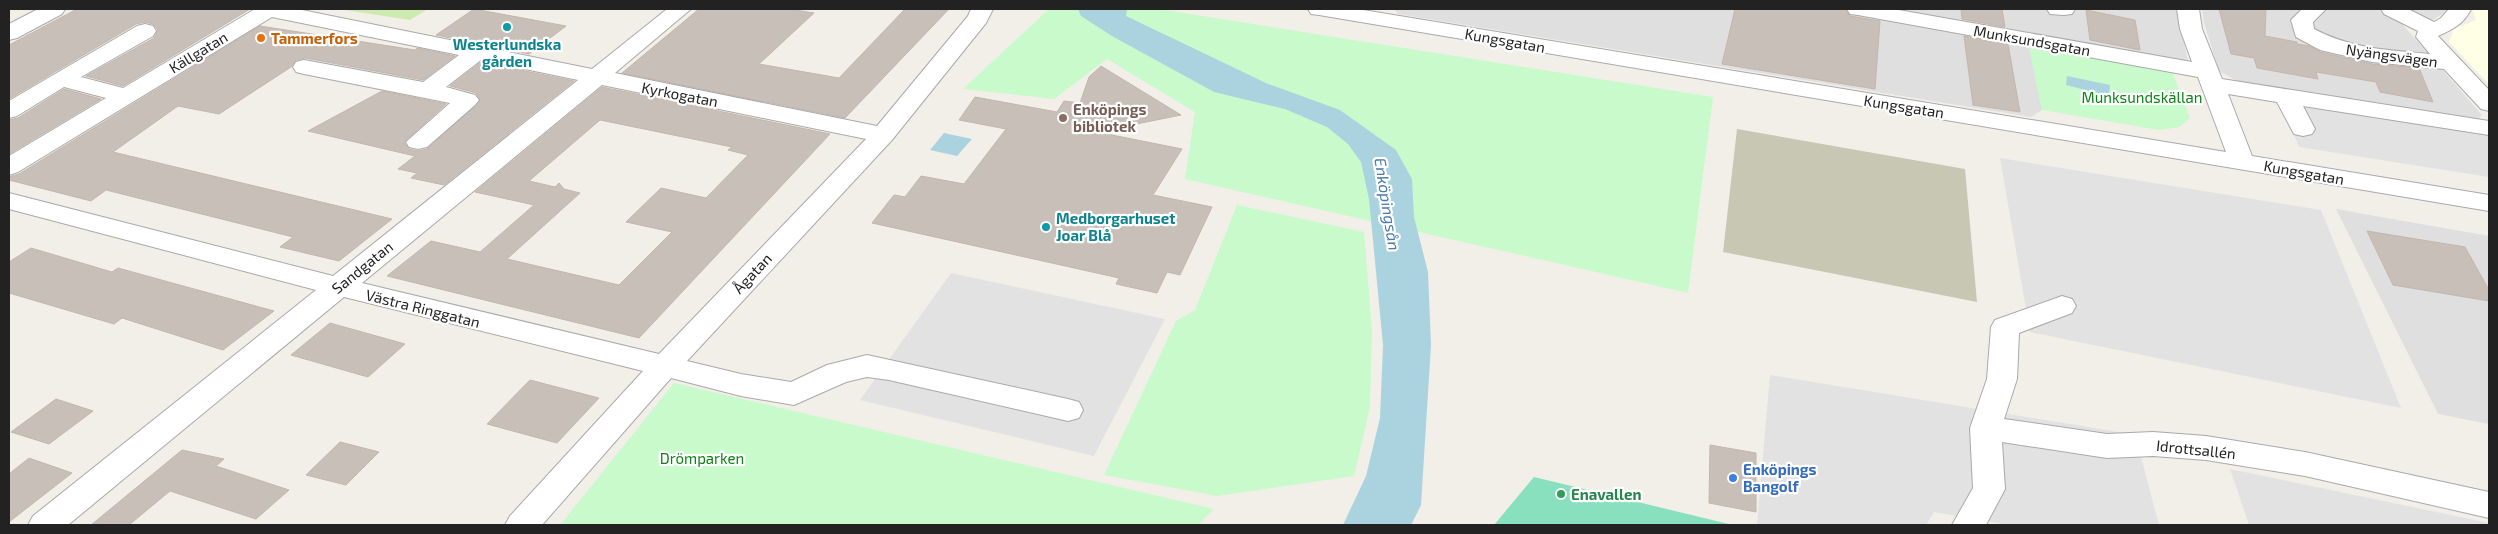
<svg xmlns="http://www.w3.org/2000/svg" width="2498" height="534" viewBox="0 0 2498 534" font-family="'Exo 2',sans-serif">
<style>
.residential{fill:#e0dfdf}
.education{fill:#ffffe5}
.construction{fill:#c7c7b4}
.grass{fill:#cdebb0}
.park{fill:#c8facc}
.pitch{fill:#88e0be}
.parking{fill:#e2e2e2}
.water{fill:#aad3df}
.building{fill:#c7bfb8;stroke:#c4b6ab;fill-rule:evenodd}
.lines{fill:none;stroke-linecap:round;stroke-linejoin:round}
.minor-casing{stroke:#a9a9a9;stroke-width:2}
.minor{fill:#fff;fill-rule:evenodd}
.culture-dot{fill:#0f9aa8;stroke:#fff;stroke-width:2}
.food-dot{fill:#e8710a;stroke:#fff;stroke-width:2}
.education-dot{fill:#8d6e63;stroke:#fff;stroke-width:2}
.shop-dot{fill:#3f7fe0;stroke:#fff;stroke-width:2}
.leisure-dot{fill:#2e9e5b;stroke:#fff;stroke-width:2}
.labels{text-anchor:middle;dominant-baseline:central;stroke-width:4.5;stroke-linejoin:round;paint-order:stroke}
.food-label{font-size:15px;font-weight:bold;fill:#c56008;stroke:#fff;text-anchor:start}
.street-label{font-size:15px;fill:#222;stroke:#fff}
.culture-label{font-size:15px;font-weight:bold;fill:#0d838f;stroke:#fff}
.park-label{font-size:15px;fill:#0c8416;stroke:#fff}
.education-label{font-size:15px;font-weight:bold;fill:#785e54;stroke:#fff;text-anchor:start}
.shop-label{font-size:15px;font-weight:bold;fill:#366cbe;stroke:#fff;text-anchor:start}
.leisure-label{font-size:15px;font-weight:bold;fill:#27864d;stroke:#fff;text-anchor:start}
.water-label{font-size:16px;font-style:italic;fill:#4a7aab;stroke:#fff}
</style>
<rect width="100%" height="100%" fill="#f2efe9"/>
<!-- residential -->
<path class="residential" d="M1394 9H1842L2029 43 2042 110 2031 117 1398 14Z
M1894 9H2177L2188 61Z
M2202 9H2446L2444 13 2434 19 2403 25 2482 115 2477 120 2245 85 2219 71 2204 23Z
M2336 209 2489 236V424L2438 414Z"/>
<!-- education -->
<path class="education" d="M2472 9H2489V84L2449 42 2454 29 2476 20Z"/>
<!-- construction -->
<path class="construction" d="M1737 129 1965 169 1977 302 1723 252Z"/>
<!-- grass -->
<path class="grass" d="M338 9H428L410 20Z"/>
<!-- park -->
<path class="park" d="M1049 9H1159L1713 97 1688 293 1185 179 1195 112 1107 59 1054 99 963 89Z
M2029 48 2172 71 2190 118 2180 127 2159 130 2042 110Z
M1237 205 1364 232 1372 329 1370 407 1354 476 1217 496 1104 475 1176 321 1195 310Z
M674 383 1214 509 1198 525H560Z"/>
<!-- pitch -->
<path class="pitch" d="M1534 477 1733 525H1494Z"/>
<!-- parking -->
<path class="parking" d="M2281 103 2489 135V177L2299 147Z
M2000 158 2321 210 2401 408 2030 332Z
M951 273 1165 319 1094 456 860 400Z
M1770 375 2131 434 2141 457 2159 525H2009L1934 512 1926 525H1757Z
M2230 469 2489 523V525H2249Z"/>
<!-- water -->
<path class="water" d="M1078 9H1127L1126 16 1266 83 1340 110 1396 150 1412 179 1414 217 1428 272 1431 345 1421 505 1411 525H1343L1366 476 1380 418 1383 345 1369 199 1361 162 1348 144 1327 127 1285 109 1214 92 1112 36 1081 16Z
M2067 76 2110 85 2109 96 2066 85Z
M944 133 972 139 957 156 930 150Z"/>
<!-- building -->
<path class="building" d="M77 9H250L123 86 86 76 154 38 158 30 153 24 145 22 136 24 9 99V45Z
M474 9 566 26 529 54 436 35Z
M699 9H788L814 13 759 64 839 78 905 9H949L845 118 622 73Z
M1735 9H1845L1850 16 1880 21 1875 89 1722 64Z
M1961 9H2002L2005 27 1962 19Z
M2219 9H2266L2265 36 2297 42V44L2309 46 2320 52 2372 64 2419 68 2433 102 2380 92 2376 82 2316 72 2318 79 2257 68 2254 58 2231 54Z
M2086 10 2135 20 2140 50 2090 40Z
M260 26 415 50 417 48 455 56 423 80 305 58 296 60 291 67 219 114 178 106 113 152 392 219 339 261 280 247 293 237 106 190 91 201 9 180V177L19 174Z
M1964 36 2008 44 2020 112 1973 105Z
M481 62 574 81 444 185 411 178 417 173 398 169 415 156 308 131 382 91 446 104 404 142 409 149 418 151 427 149 480 101 476 93 450 86Z
M1101 66 1181 115 1097 132 1182 149 1153 195 1212 207 1180 275 1167 272 1157 293 1116 284 1119 278 872 223 894 195 905 197 921 176 964 184 1006 129 959 120 975 97 1057 112 1064 101 1080 103 1089 77Z
M602 87 830 134 639 338 387 276 431 241 480 252 534 205 475 192ZM600 120 732 147 728 150 748 155 706 198 661 188 626 222 672 232 619 285 507 259 580 193 564 189 559 183 555 187 529 181Z
M64 89 101 99 9 154V120L18 118Z
M2367 231 2465 247 2489 290V301L2393 285Z
M31 248 112 272 118 268 274 311 223 350 122 318 114 324 9 293V262Z
M330 323 405 344 368 377 291 355Z
M530 380 599 398 557 443 487 424Z
M56 399 93 411 49 444 11 432Z
M340 442 379 452 346 485 306 475Z
M1710 445 1756 453V512L1709 503Z
M182 450 224 459 216 466 289 490 256 519 170 491 129 525H91Z
M29 458 72 473 9 522V474Z"/>
<g class="lines">
<defs>
<path id="minor" d="M38 9H65L62 14 17 38 9 40V24Z
M255 9H297L592 69 667 9H691L615 73 877 126 968 16 971 9H993L986 23 892 140 687 361 741 374 791 382 827 365 867 355 1068 399 1079 402 1083 410 1079 418 1068 421 889 380 867 377 846 382 794 405 741 396 671 378 542 525H505L510 516 643 371 344 297 68 525H28L33 516 316 290 9 209V193L333 276 578 80 481 60 446 87 475 95 479 100 475 105 427 147 418 149 409 147 406 142 450 103 304 74 296 72 293 67 296 62 304 60 423 82 459 55 272 17 18 172 9 175V156L106 98 64 87 17 116 9 118V101L137 26 145 24 153 26 156 31 153 36 81 77 123 88ZM602 85 866 139 659 354 362 283Z
M1308 9H1357L2226 152 2198 77 1858 15 1850 14 1847 9H1893L2192 62 2180 29 2177 9H2199L2202 29 2222 79 2489 121V135L2303 106 2315 129 2312 134 2303 136 2294 134 2277 102 2228 94 2252 156 2489 195V211L1319 15 1311 14Z
M2047 9H2075L2072 14 2064 15 2050 14Z
M2302 9H2326L2313 22 2314 29C2352 49 2389 50 2430 54L2416 37 2418 31 2384 14 2381 9H2408L2434 22 2441 18 2449 9H2471C2464 24 2453 29 2438 36L2489 90V111L2481 109 2444 69 2372 62 2320 50 2296 37 2291 20Z
M2062 296 2072 299 2076 306 2072 313 2019 333 2017 379 2004 419 2107 434 2153 432 2206 436 2305 452 2489 492V518L2305 476 2206 460 2153 456 2107 458 2002 442 2005 489 1986 525H1952L1973 488 1970 428 1987 379 1991 327 1995 320Z"/>
</defs>
<!-- minor casing -->
<use href="#minor" class="minor-casing"/>
<!-- minor -->
<use href="#minor" class="minor"/>
</g>
<!-- markers -->
<g class="culture-dot">
<circle cx="507" cy="27" r="5"/>
<circle cx="1046" cy="227" r="5"/>
</g>
<circle class="food-dot" cx="261" cy="38" r="5"/>
<circle class="education-dot" cx="1063" cy="118" r="5"/>
<circle class="shop-dot" cx="1733" cy="478" r="5"/>
<circle class="leisure-dot" cx="1561" cy="494" r="5"/>
<g class="labels">
<!-- food labels -->
<g class="food-label">
<text x="271" y="38">Tammerfors</text>
</g>
<!-- street labels -->
<g class="street-label">
<text transform="translate(1505 40) rotate(10)">Kungsgatan</text>
<text transform="translate(2032 40) rotate(10)">Munksundsgatan</text>
<text transform="translate(198 52) rotate(-31)">Källgatan</text>
<text transform="translate(2392 55) rotate(8)">Nyängsvägen</text>
<text transform="translate(680 94) rotate(11)">Kyrkogatan</text>
<text transform="translate(1904 106) rotate(9)">Kungsgatan</text>
<text transform="translate(2304 172) rotate(10)">Kungsgatan</text>
<text transform="translate(362 267) rotate(-39)">Sandgatan</text>
<text transform="translate(752 273) rotate(-47)">Ågatan</text>
<text transform="translate(423 308) rotate(14)">Västra Ringgatan</text>
<text transform="translate(2196 449) rotate(6)">Idrottsallén</text>
</g>
<!-- culture labels -->
<g class="culture-label">
<text x="507" y="44">Westerlundska<tspan x="507" dy="17">gården</tspan></text>
<text x="1056" y="218" text-anchor="start">Medborgarhuset<tspan x="1056" dy="17">Joar Blå</tspan></text>
</g>
<!-- park labels -->
<g class="park-label">
<text x="2142" y="97">Munksundskällan</text>
<text x="702" y="458">Drömparken</text>
</g>
<!-- education labels -->
<g class="education-label">
<text x="1073" y="109">Enköpings<tspan x="1073" dy="17">bibliotek</tspan></text>
</g>
<!-- shop labels -->
<g class="shop-label">
<text x="1743" y="469">Enköpings<tspan x="1743" dy="17">Bangolf</tspan></text>
</g>
<!-- leisure labels -->
<g class="leisure-label">
<text x="1571" y="494">Enavallen</text>
</g>
<!-- water labels -->
<g class="water-label">
<text transform="translate(1388 204) rotate(81)">Enköpingsån</text>
</g>
</g>
<!-- border -->
<rect width="2498" height="534" fill="none" stroke="#222222" stroke-width="20"/>
</svg>
